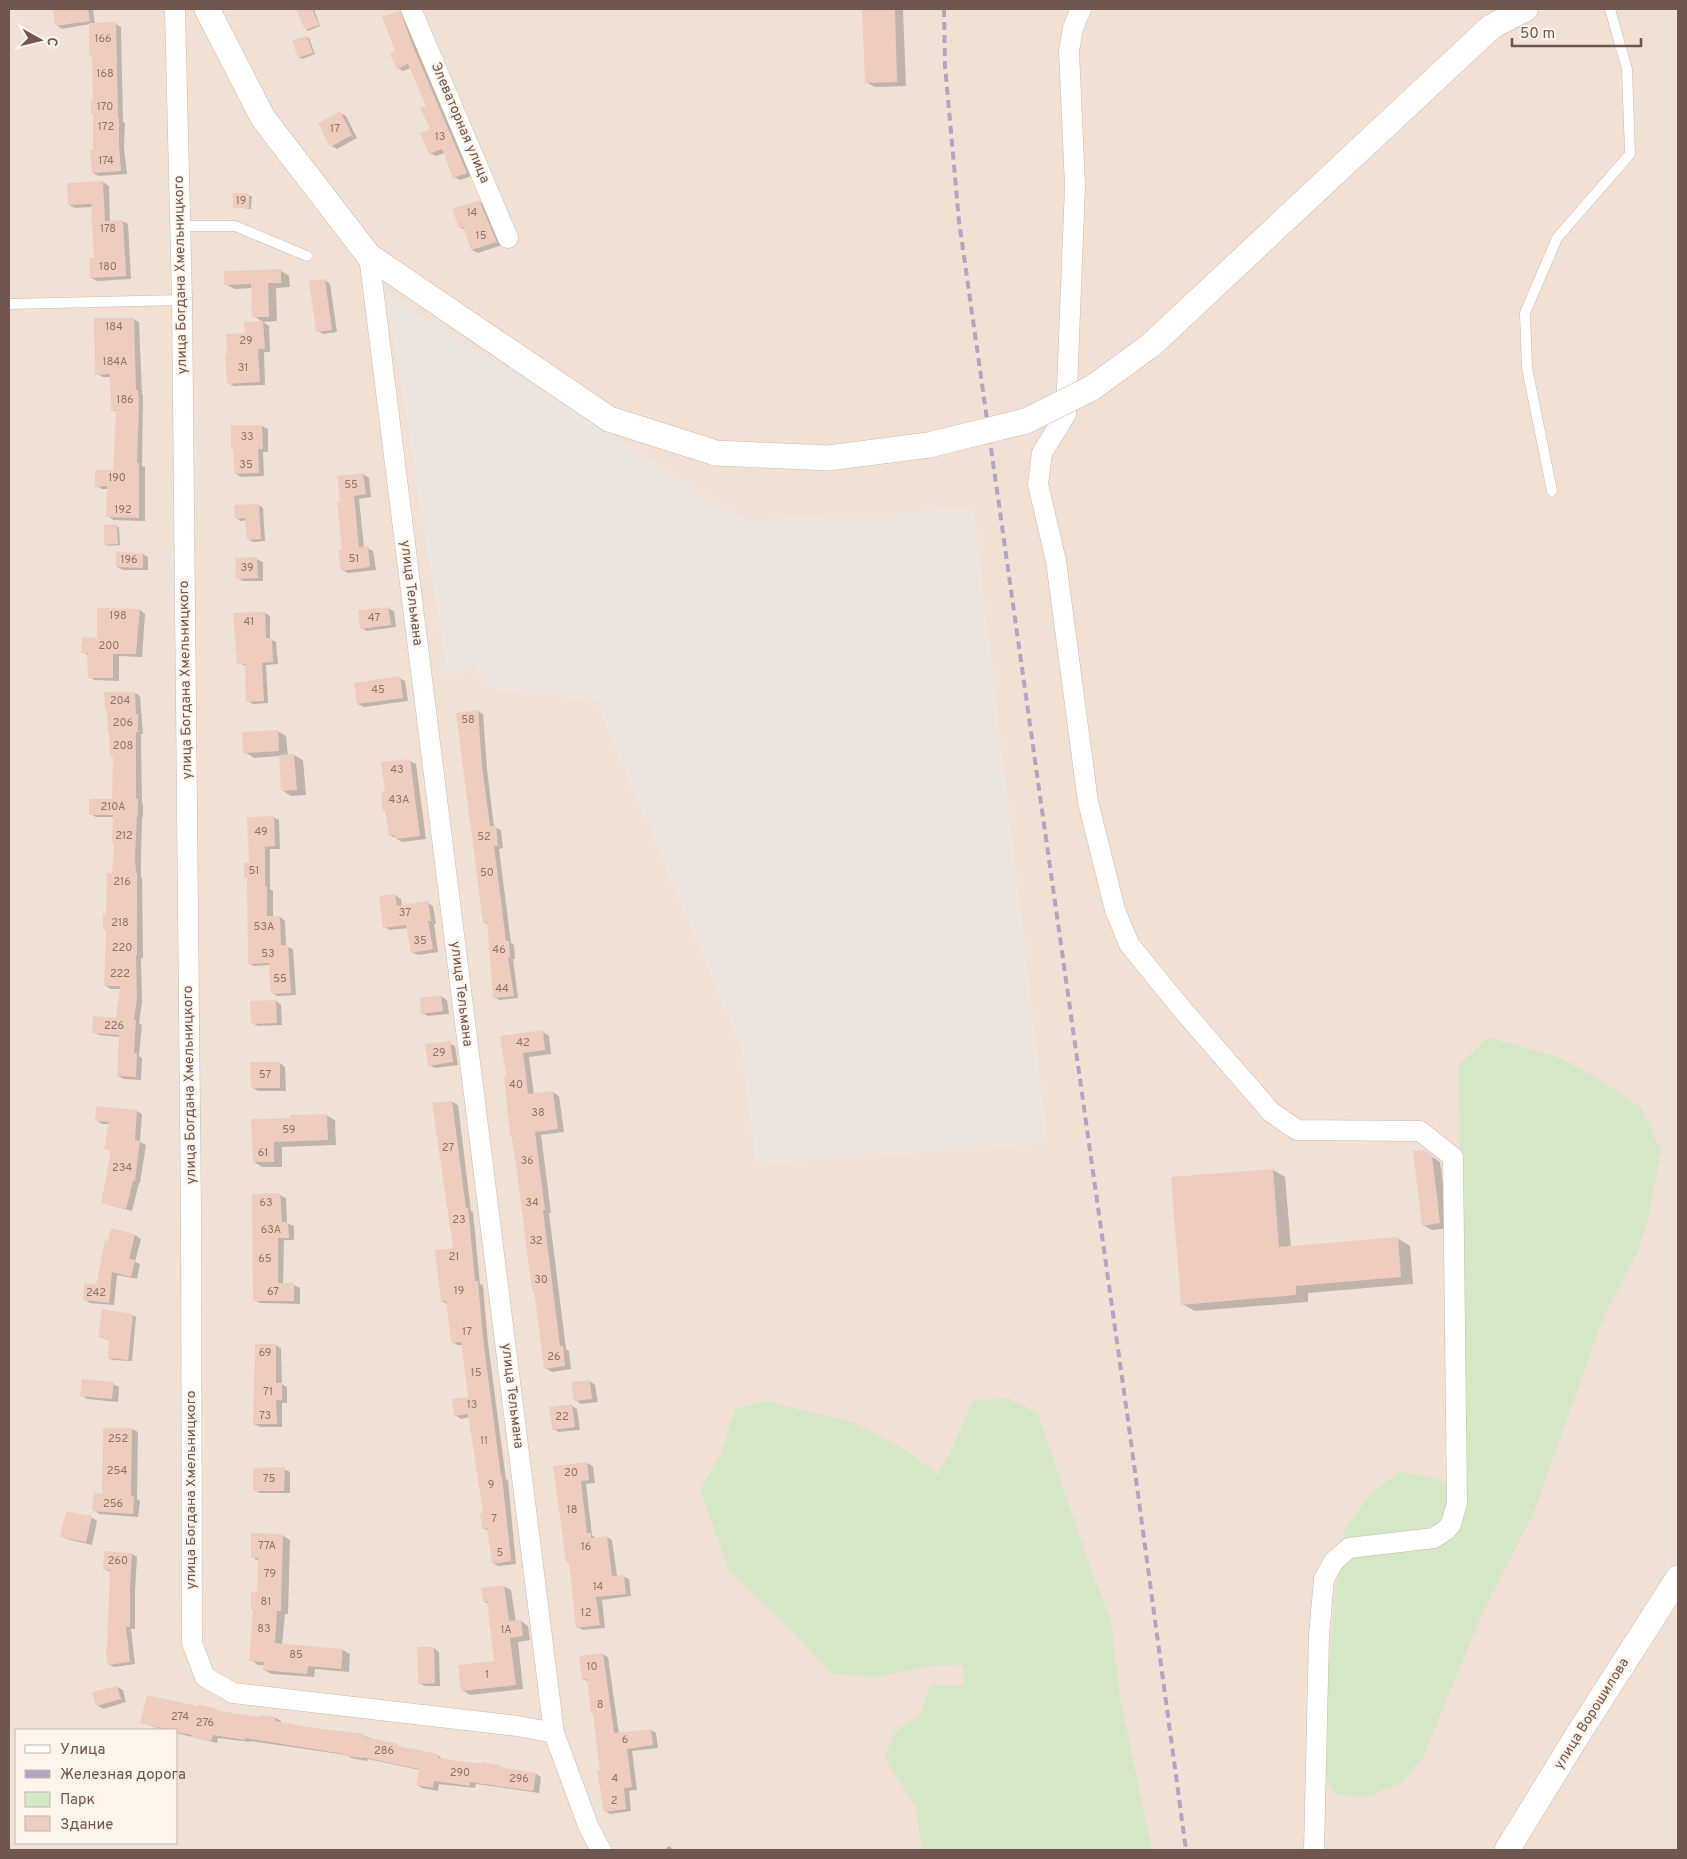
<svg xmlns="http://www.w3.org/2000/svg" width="1687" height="1859" viewBox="0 0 1687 1859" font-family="Overpass,sans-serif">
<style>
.residential{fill:#f1e1d5;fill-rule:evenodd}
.industrial{fill:#ebe4df}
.green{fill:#d6e7c5}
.shadow{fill:#0003}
.building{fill:#eecdbf}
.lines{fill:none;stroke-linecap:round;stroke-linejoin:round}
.service-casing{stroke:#cbb7ad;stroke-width:11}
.minor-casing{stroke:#cbb7ad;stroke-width:21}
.tertiary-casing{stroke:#cbb7ad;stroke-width:26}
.service{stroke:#fff;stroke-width:10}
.minor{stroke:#fff;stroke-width:20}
.tertiary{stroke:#fff;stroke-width:25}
.rail{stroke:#b2a5c3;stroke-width:4;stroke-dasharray:8 5;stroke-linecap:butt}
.tertiary-bridge-casing{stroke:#cbb7ad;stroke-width:26;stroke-linecap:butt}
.tertiary-bridge{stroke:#fff;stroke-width:25}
.labels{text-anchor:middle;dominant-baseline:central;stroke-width:4;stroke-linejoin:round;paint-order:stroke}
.number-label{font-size:11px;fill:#90746a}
.street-label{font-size:14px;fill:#71564d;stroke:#fdf5eb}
</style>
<rect width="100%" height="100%" fill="#faf0e6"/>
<!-- residential -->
<path class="residential" d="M9 9H1678V1850H9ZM16 1730H176V1843H16Z"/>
<!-- industrial -->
<path class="industrial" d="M386 292 746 521 974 509 1048 1143 756 1164 740 1046 595 700 490 688 471 667 448 680Z"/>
<!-- green -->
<path class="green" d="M1489 1037 1558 1057 1596 1077 1641 1107 1661 1150 1649 1216 1639 1249 1603 1318 1534 1512 1480 1618 1423 1758 1401 1783 1367 1797 1335 1794 1322 1774V1740L1335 1598 1345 1529 1371 1493 1399 1472 1430 1477 1465 1488 1459 1064Z
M1008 1398 1038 1413 1092 1573 1111 1620 1120 1697 1152 1850H922L916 1808 885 1758 895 1732 919 1716 931 1685H966L961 1664 924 1667 879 1677 832 1674 793 1632 729 1570 700 1490 721 1454 735 1409 766 1401 853 1422 901 1447 938 1474 951 1451 973 1401Z"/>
<!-- shadow -->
<path class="shadow" d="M54 9H93L95 24H116L121 27 123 122 125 123 124 147 127 174 99 176 93 173 94 100 93 56 90 55V24L62 29 56 25Z
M305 9H314L320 26 308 31 306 29 298 11Z
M863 9H903L906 86 875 87 866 82Z
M399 12 405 15 472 176 460 180 454 177 445 153 436 156 430 153 431 130 428 106 411 68 403 71 398 68 396 52Z
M307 37 309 38 315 54 302 59 299 57Z
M340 113 346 116 357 138 337 149 331 146Z
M103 182 109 186 110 222 122 221 128 224 131 279 97 281 91 278 96 259 92 207 75 208 69 205Z
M235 194 252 196 251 209 234 207Z
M479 201 485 205 502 245 478 253 472 250 465 230 460 227Z
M280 270 289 276 290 287 276 288 277 321 263 322 253 316V288L235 289 225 284Z
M325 280 330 284 337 332 323 334 317 331Z
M133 319 139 322 142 394 143 395 142 466 145 467V521L113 520 108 516V489H102L97 486 114 471 117 412 112 410 111 377H103L97 374Z
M263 322 269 326 270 352H264L265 385 234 386 228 383 229 355 246 334Z
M262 426 268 429V452H263L264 476 241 477 235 473 234 450 232 449Z
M363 474 369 478 371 497 359 499 364 548H367L373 551 376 570 348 573 342 570 344 551 341 503Z
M259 505 263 508 265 541 253 542 248 539 247 520 241 521 236 518Z
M116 526 119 527 120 545 108 546 106 544Z
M143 554 148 557V570H123L117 567Z
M236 559H257L263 562V581H243L237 578Z
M388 608 394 611 396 627 367 631 361 628Z
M140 610 145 614 142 657 119 656V681L95 680 89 677V656L83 652 98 639Z
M265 613 270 616V639L276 642 278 664 266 665 268 703 253 704 248 701 247 666 238 663Z
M399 678 405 681 408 701 364 707 358 704Z
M135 693 140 696 143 734H141L142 803 143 804V817H142L141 861V877L142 878 143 958H141L142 1002 139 1023 142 1025 139 1056 142 1058 141 1080 124 1079 118 1076 120 1037 99 1035 93 1032 117 1020 121 989H111L106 986 107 931 104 929 114 874 115 844 113 843 114 817H96L90 814 113 800 114 758 111 756 109 711 106 710Z
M478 711 483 714 487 769 494 827 501 830 503 848 499 849 511 943 514 945 515 959H513L518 998 499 1000 494 997 488 924 484 922Z
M277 731 286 736 288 755H294L303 760 306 795 291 796 282 790 280 756 254 758 245 752Z
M410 761 416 764 426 839 402 842 390 835 382 793H386Z
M273 817 279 820 280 849H270V889L273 891V918L280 917 285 921 286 946 293 949 296 995 277 996 272 993 270 965 254 966 249 963 250 865Z
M395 895 401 899 402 906 428 903 433 906 436 924H434L438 952 418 955 412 952 408 928 390 930 385 927Z
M441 996 447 1000 449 1014 428 1016 422 1013Z
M276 1001 281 1005 282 1025 258 1026 252 1023Z
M543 1032 549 1036 551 1054 529 1057 534 1095 553 1092 559 1096 564 1132 541 1135 551 1213H549L566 1349 569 1351 571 1369 552 1372 545 1368 502 1037Z
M449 1043 455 1046 458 1065 435 1068 429 1065Z
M280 1063 285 1067 286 1091H258L252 1087Z
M452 1102 458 1105 471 1211 473 1212 480 1284 483 1285 488 1343 506 1479 508 1480 516 1564 498 1566 493 1563 489 1531 483 1528 484 1514 470 1417 461 1419 455 1415 469 1398 463 1345H458L452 1342 448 1305 442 1301 454 1249Z
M137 1111 142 1114 140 1142 146 1145 140 1183H139L132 1211 109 1205 103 1202 112 1152 105 1148 110 1124H102L96 1120Z
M326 1115 335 1120 336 1145 282 1147V1167H262L254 1162 291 1119Z
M1424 1151 1440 1162 1449 1228 1432 1230 1423 1225Z
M1273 1170 1285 1177 1291 1247 1397 1238 1410 1246 1413 1284 1308 1293V1302L1195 1311 1182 1304Z
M280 1195 286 1198 287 1223 294 1226V1240H284L283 1285H294L300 1288V1304L260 1303 254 1300Z
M112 1229 135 1235 141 1239 135 1262 140 1264 137 1279 117 1275 114 1305 90 1303 84 1299 97 1286Z
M132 1315 136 1317 132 1361 113 1360 109 1358 110 1340 99 1337Z
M276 1345 281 1349 282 1384 287 1387V1403H282V1427H260L254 1424Z
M590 1381 595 1385 598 1402 581 1404 575 1400Z
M113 1384 119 1387 118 1402 87 1399 81 1395Z
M572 1406 577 1409 580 1430 559 1432 553 1429Z
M104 1429H132L138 1432 137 1499 140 1501 138 1517 99 1514 94 1510 103 1495Z
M587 1463 593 1466 595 1483 586 1484 592 1535 596 1538 607 1537 612 1540 617 1576H623L629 1579 631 1596 602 1600 605 1628 583 1630 577 1627 570 1563 567 1562 555 1467Z
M284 1469 290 1472V1493H260L254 1490Z
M91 1517 97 1521 92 1545 67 1539 62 1536Z
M282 1535 290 1540 288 1614H285L282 1645 343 1650 350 1654 349 1672 315 1669 314 1677 272 1674 264 1670 265 1665H258L251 1660 258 1594 260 1562 252 1557Z
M132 1554 137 1557 135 1591V1629H131L135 1664 114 1667 109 1664 111 1572 104 1569Z
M503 1586 511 1590 516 1622 521 1621 528 1626 530 1640 518 1642 523 1689 470 1695 462 1690 496 1662 488 1604 484 1601Z
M434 1648 439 1652 440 1686H425L419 1683Z
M602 1654 608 1657 619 1734 651 1730 656 1733 658 1748 632 1751 637 1790 629 1791 631 1811 610 1814 605 1811 601 1771 589 1682 583 1679Z
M117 1687 123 1690 126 1702 103 1709 97 1705Z
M198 1708 262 1718H276L281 1721V1724L365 1736 403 1749 438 1755 443 1760 499 1766 505 1769 536 1774 541 1777 539 1793 476 1784 475 1788 439 1784 438 1791 422 1788 417 1785 420 1770 368 1759 367 1761 351 1758 346 1755 250 1741V1742L218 1738 217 1743 176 1733V1730H164L142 1723Z
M669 1846 674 1850H675H664Z"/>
<!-- building -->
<path class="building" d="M53 9H88L90 21 55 26Z
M296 9H312L319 25 305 30Z
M862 9H895L897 82 865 83Z
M400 10 412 44 467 173 453 178 442 149 429 154 420 133 430 129 420 108 426 106 408 64 397 69 390 54 395 51 382 17Z
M116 22 118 118H119V143L121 171 92 173 90 150H93V114H91V99H93L92 55H89V23Z
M307 36 313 53 298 58 292 40Z
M340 111 352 135 330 147 318 123Z
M103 181 105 221 123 220 126 276 90 278 89 258H94L91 204 68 205 67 183Z
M233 193H249V208H233Z
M479 200 497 242 471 250 463 227 459 228 452 209Z
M281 269V283H268L269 317H252L251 284 224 285V271Z
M325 279 332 330 316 332 309 281Z
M94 318H134L136 390H138L139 408 137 463H139V518L106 517 107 486 95 487V470H113L116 410 111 411 110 374 95 375Z
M263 321 265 349H258L260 382 227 384 225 354 227 353 226 334 245 333 244 322Z
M231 425H262L263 449H258L259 473 234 474 233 449H231Z
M363 473 366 494 354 496 359 547 368 546 370 567 341 571 338 550H342L337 502H340L337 476Z
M259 504 261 539 247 540 245 518 235 519 234 505Z
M117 524 118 544 104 545V525Z
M116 552 143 553V568L116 567Z
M257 557 258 578 236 579 235 558Z
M388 607 391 625 360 629 358 610Z
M97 608 140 609 136 654H113V678H88L87 653H81L82 637 97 638Z
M265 612 266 638H272L273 662 262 663 264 701 246 702 245 664H237L233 613Z
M400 676 403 698 357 704 354 683Z
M104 692H135L136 714H138V732H136V799H138V815H137L135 857 136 873H137V955H136L137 998 134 1020H136L134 1053H137L136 1077 117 1076 119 1035 92 1033 93 1016 116 1018 120 986H104L106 930H103V914L106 915 107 873H112L114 843H112L113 815H89V799H112L113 757H110L109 733H108L107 710H105Z
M478 710 482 766 490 826H496L498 846H494L506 941H509L510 957H508L514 996 493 998 487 922 483 923 456 713Z
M278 730 279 751 243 753 242 732Z
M294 754 297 790 281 791 279 755Z
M410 759 420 836 395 839 394 835 389 836 386 812H383L381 792H385L381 762Z
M274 816 275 846 265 847V886L267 887V916H280L281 945H288L291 993 271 994 269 963 248 964 247 878H244V863H249L247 817Z
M395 894 397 906 428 901 431 921H428L433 949 411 953 406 925 383 928 379 896Z
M441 995 443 1011 421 1014 420 998Z
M276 1000 277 1023 251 1024 250 1001Z
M543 1030 545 1050 523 1053 528 1094 553 1091 558 1129 535 1132 545 1210H543L560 1346H563L565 1366 544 1369 534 1290H532L517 1171 511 1135H510L504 1076 506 1075 500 1036Z
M450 1041 453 1062 428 1066 425 1044Z
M250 1062H280V1088H251Z
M452 1101 466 1208H468L475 1281H478L483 1339 501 1476H502L511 1561 492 1564 487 1528 482 1529 480 1513H483L468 1414 454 1416 452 1399 468 1397 461 1342 451 1343 446 1301 441 1302 435 1250 453 1248 432 1103Z
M96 1106 137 1110 135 1140 140 1141 135 1181H133L126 1209 101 1203 111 1151 104 1149 109 1122 95 1121Z
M327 1114 328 1140 274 1142V1162H253L251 1119 290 1118V1115Z
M1424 1150 1432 1155 1440 1223 1422 1226 1413 1151Z
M1273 1169 1279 1247 1398 1237 1401 1277 1296 1286V1295L1181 1305 1171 1177Z
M280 1193 282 1222H288L289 1238H278V1283H294V1301H253L252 1194Z
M111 1228 135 1234 129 1259 135 1260 131 1277 112 1272 109 1303 83 1300 84 1283 96 1285 105 1240 108 1241Z
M102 1309 133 1314 128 1360 108 1358 109 1339 98 1337Z
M255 1344H276V1383H282V1400H276L277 1424H253Z
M82 1379 114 1382 112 1399 80 1396Z
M590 1380 592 1399 574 1401 571 1382Z
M572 1404 575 1427 552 1430 549 1407Z
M103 1428H132L131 1496H134L133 1514 92 1511 94 1493 102 1494Z
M587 1462 589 1480 581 1481 587 1533H591V1538L607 1536 612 1576 624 1575 626 1594 596 1597 600 1625 576 1628 569 1562H566L553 1466Z
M285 1467 284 1491H253V1468Z
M66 1511 92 1516 86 1542 60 1537Z
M251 1533 283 1534 281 1611H277L275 1643 343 1649 341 1669 308 1666 307 1674 263 1670 264 1662 249 1661 253 1610H251V1592H257L258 1558H251Z
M104 1551 132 1553 130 1587V1627H126L130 1662 108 1665 105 1649H107L110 1570 103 1569Z
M504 1585 509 1621 521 1620 523 1636 510 1638 516 1685 461 1691 458 1665 494 1661 487 1601 483 1602 481 1588Z
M417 1647H434L435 1683 418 1684Z
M603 1653 614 1733 651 1729 653 1745 627 1749 632 1787 624 1788 626 1809 604 1812 597 1771 600 1770 593 1714H591L587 1679 582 1680 579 1656Z
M117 1686 121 1699 96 1706 92 1692Z
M147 1695 197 1706 198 1704 218 1709V1711L261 1717V1715L276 1717 275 1721 307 1727 365 1734V1737L398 1744V1746L438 1754V1758L482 1764V1762L500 1765V1767L536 1773 533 1791 470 1782V1786L434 1781 433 1788 416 1785 419 1769 362 1757V1758L344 1756V1754L245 1738V1740L213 1735 211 1741 191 1737 192 1735 176 1732V1730H169L140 1723Z"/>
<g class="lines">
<defs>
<path id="service" d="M180 226H235L307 256
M9 304 182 300
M1552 491 1527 368 1525 313 1557 238 1630 154 1627 69 1610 9"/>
<path id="minor" d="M175 9 182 300 191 1213 192 1643 205 1677 233 1693 518 1726 554 1733 589 1828 601 1850
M411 9 508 238
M1081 9 1073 28 1069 51 1075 186 1066 414 1042 453 1038 484 1056 561 1088 802 1115 910 1129 944 1181 1008 1271 1112 1297 1130 1420 1131 1453 1157 1457 1503 1451 1524 1446 1530 1434 1538 1349 1548 1334 1561 1324 1579 1319 1635 1314 1850
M369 256 554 1733"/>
<path id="tertiary" d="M207 9 263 118 369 256 609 419 716 453
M1151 345 1491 27 1525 9
M1507 1850 1577 1736 1678 1578"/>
</defs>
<!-- service casing -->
<use href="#service" class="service-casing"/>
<!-- minor casing -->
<use href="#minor" class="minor-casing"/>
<!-- tertiary casing -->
<use href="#tertiary" class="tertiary-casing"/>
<!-- service -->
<use href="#service" class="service"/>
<!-- minor -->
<use href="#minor" class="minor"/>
<!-- tertiary -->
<use href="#tertiary" class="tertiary"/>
<!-- rail -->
<path class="rail" d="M944 9 945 66 959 221 1128 1420 1186 1850"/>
<defs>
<path id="tertiary-bridge" d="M716 453 828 458 929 445 1026 421 1092 388 1151 345"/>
</defs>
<!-- tertiary-bridge casing -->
<use href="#tertiary-bridge" class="tertiary-bridge-casing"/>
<!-- tertiary-bridge -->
<use href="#tertiary-bridge" class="tertiary-bridge"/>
</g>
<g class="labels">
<!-- number labels -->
<g class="number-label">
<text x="103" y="39">166</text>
<text x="105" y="74">168</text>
<text x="105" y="107">170</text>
<text x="106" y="127">172</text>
<text x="335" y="129">17</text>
<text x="440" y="137">13</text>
<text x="106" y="161">174</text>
<text x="241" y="201">19</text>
<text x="472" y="213">14</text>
<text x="108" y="229">178</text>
<text x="481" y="236">15</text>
<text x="108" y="267">180</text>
<text x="114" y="327">184</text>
<text x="246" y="341">29</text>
<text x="115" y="362">184А</text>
<text x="243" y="368">31</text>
<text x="125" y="400">186</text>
<text x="247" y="437">33</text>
<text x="246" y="465">35</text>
<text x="117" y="478">190</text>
<text x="351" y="485">55</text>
<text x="123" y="510">192</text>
<text x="354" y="559">51</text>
<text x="129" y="560">196</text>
<text x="247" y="568">39</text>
<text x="118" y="616">198</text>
<text x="374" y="618">47</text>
<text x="249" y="622">41</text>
<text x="109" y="646">200</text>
<text x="378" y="690">45</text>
<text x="120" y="701">204</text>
<text x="468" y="720">58</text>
<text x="123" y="723">206</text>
<text x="123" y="746">208</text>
<text x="397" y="770">43</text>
<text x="399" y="800">43А</text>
<text x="113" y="807">210А</text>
<text x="261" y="832">49</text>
<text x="124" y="836">212</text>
<text x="484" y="837">52</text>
<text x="254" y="871">51</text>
<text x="487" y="873">50</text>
<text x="122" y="882">216</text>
<text x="405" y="913">37</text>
<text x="120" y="923">218</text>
<text x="264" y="927">53А</text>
<text x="420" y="941">35</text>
<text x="122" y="948">220</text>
<text x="499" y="950">46</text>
<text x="268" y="954">53</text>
<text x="120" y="974">222</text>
<text x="280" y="979">55</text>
<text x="502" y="989">44</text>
<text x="114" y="1026">226</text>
<text x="523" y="1043">42</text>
<text x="439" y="1053">29</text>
<text x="265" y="1075">57</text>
<text x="516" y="1085">40</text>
<text x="538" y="1113">38</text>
<text x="289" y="1130">59</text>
<text x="448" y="1148">27</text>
<text x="263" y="1153">61</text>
<text x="527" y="1161">36</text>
<text x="122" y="1168">234</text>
<text x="266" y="1203">63</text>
<text x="532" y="1203">34</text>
<text x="459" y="1220">23</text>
<text x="271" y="1230">63А</text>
<text x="536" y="1241">32</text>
<text x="454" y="1257">21</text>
<text x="265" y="1259">65</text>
<text x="541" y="1280">30</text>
<text x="459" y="1291">19</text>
<text x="273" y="1292">67</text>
<text x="96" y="1293">242</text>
<text x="467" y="1332">17</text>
<text x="265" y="1353">69</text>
<text x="554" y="1357">26</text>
<text x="476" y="1373">15</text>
<text x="268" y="1392">71</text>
<text x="472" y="1405">13</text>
<text x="265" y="1416">73</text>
<text x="562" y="1417">22</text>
<text x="118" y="1439">252</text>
<text x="484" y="1441">11</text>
<text x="117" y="1471">254</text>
<text x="571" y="1473">20</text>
<text x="269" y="1479">75</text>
<text x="491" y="1485">9</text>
<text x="113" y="1504">256</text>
<text x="572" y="1510">18</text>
<text x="494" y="1519">7</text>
<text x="267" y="1546">77А</text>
<text x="586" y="1547">16</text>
<text x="500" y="1553">5</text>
<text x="118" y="1561">260</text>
<text x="270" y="1574">79</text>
<text x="598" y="1587">14</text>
<text x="266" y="1602">81</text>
<text x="586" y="1613">12</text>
<text x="264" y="1629">83</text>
<text x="506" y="1630">1А</text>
<text x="296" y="1655">85</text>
<text x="592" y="1667">10</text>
<text x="487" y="1675">1</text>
<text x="600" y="1705">8</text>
<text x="180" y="1717">274</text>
<text x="205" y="1723">276</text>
<text x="625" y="1740">6</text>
<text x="384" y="1751">286</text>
<text x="460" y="1773">290</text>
<text x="519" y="1779">296</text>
<text x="615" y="1779">4</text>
<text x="614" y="1801">2</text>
</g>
<!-- street labels -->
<g class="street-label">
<text transform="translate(460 123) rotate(67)">Элеваторная улица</text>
<text transform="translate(181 275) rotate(-91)">улица Богдана Хмельницкого</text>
<text transform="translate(411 593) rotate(83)">улица Тельмана</text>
<text transform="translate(186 680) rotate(-91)">улица Богдана Хмельницкого</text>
<text transform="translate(461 994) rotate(83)">улица Тельмана</text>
<text transform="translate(190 1085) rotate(-91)">улица Богдана Хмельницкого</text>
<text transform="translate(512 1396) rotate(83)">улица Тельмана</text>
<text transform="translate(191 1490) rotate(-90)">улица Богдана Хмельницкого</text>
<text transform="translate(1592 1714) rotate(-58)">улица Ворошилова</text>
</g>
</g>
<!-- border -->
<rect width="1687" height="1859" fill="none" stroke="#71564d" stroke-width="20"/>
<!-- legend -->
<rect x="15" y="1729" width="162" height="115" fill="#fdf5eb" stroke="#c5b5ac"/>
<rect x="25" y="1745" width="25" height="8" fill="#ffffff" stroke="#c5b5ac"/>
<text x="60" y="1754" font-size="15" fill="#71564d">Улица</text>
<rect x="25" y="1770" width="25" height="8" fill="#b2a5c3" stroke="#c5b5ac"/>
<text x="60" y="1779" font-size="15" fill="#71564d">Железная дорога</text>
<rect x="25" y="1792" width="25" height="15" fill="#d6e7c5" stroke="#c5b5ac"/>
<text x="60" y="1804" font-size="15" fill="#71564d">Парк</text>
<rect x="25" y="1816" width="25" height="15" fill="#eecdbf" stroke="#c5b5ac"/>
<text x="60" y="1829" font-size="15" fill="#71564d">Здание</text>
<!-- north arrow -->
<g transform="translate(40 40) rotate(98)" stroke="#fdf5eb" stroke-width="4" paint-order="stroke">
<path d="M0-4L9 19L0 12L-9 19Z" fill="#71564d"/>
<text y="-8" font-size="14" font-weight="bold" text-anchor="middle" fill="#71564d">С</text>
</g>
<!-- scale -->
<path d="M1512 38v8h129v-8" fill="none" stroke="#71564d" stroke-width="2.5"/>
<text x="1520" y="38" font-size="15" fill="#71564d" stroke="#fdf5eb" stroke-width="4" paint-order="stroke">50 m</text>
</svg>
